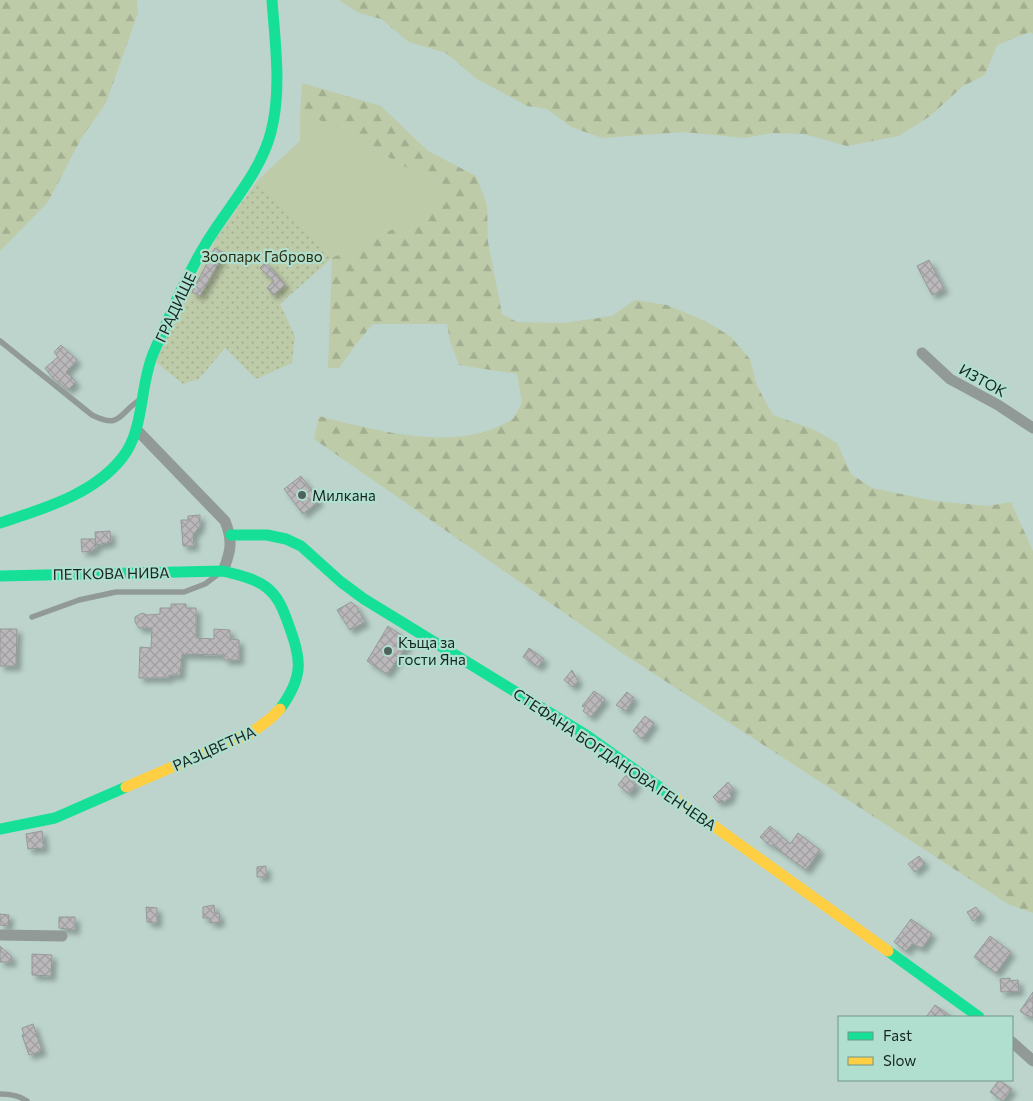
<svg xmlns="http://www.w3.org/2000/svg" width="1033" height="1101" viewBox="0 0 1033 1101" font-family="Commissioner,sans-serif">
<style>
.green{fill:#becba8}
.forest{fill:url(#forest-firs)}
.park{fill:url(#park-dots)}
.building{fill:url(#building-cross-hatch);stroke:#949998;filter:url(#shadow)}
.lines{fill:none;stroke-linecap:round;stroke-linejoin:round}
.lane{stroke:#919a96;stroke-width:5.5}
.street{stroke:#919a96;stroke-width:11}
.fast{stroke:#16e098;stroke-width:11}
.slow{stroke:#ffcf43;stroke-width:11}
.poi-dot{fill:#4f635d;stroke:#b1dfcf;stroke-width:2}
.labels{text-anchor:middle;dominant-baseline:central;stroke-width:4.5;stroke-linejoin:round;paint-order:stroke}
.park-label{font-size:15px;fill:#2b2c0d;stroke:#b1dfcf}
.street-label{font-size:15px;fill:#152621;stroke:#b1dfcf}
.poi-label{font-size:15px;fill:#152621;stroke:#b1dfcf;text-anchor:start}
</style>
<defs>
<pattern id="forest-firs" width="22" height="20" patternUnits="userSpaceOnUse" patternTransform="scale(1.25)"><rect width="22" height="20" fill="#becba8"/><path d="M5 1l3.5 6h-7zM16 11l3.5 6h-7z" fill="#a2ae90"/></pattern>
<pattern id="park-dots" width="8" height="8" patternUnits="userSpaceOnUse" patternTransform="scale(1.25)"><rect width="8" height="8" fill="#becba8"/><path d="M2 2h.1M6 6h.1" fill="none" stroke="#a2ae90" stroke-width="1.8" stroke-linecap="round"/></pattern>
<pattern id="building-cross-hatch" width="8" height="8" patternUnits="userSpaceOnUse" patternTransform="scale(1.25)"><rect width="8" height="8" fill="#bbb8bb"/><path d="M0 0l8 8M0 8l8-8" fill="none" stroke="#a09ea0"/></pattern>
<filter id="shadow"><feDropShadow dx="4.5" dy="4.5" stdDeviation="2.5" flood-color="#0004"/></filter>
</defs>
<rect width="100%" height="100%" fill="#bcd4cc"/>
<!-- green -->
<path class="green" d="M300 115 329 123 437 185 447 204 332 258 258 180 300 141Z"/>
<!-- forest -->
<path class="forest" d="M0 0H137L138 13 106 103 82 137 48 202 0 251Z
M339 0H1033V34L1030 32 997 45 985 75 963 86 930 116 899 136 847 146 804 134 773 133 744 138 683 132 602 138 571 127 547 109 527 106 477 79 446 53 409 42 381 19 359 13Z
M302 83 381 106 428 151 476 176 487 205 488 242 502 314 517 322 564 323 612 316 635 300 667 305 705 321 730 336 750 359 757 386 773 415 815 430 837 443 851 474 872 488 935 501 988 506 1011 502 1033 551V913L1008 904 619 651 314 439 319 416C369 429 450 451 499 426 503 424 509 422 513 419 516 415 519 408 522 403L517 374 459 365 450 341 447 324H373L357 343 339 368H328L332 258 446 204 437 185 329 123 300 115Z"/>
<!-- park -->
<path class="park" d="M258 180 332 258 280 304 295 336 292 363 256 379 225 348 199 379 183 384 156 362 187 292 219 234Z"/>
<!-- building -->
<path class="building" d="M215 248 224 253 200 296 192 292Z
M929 260 944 289 932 295 917 266Z
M266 262 285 285 273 295 267 288 274 281 260 268Z
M61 345 77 360 66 372 76 382 68 390 53 378 45 368 58 357 54 352Z
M301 476 308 486 310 487 319 501 303 514 284 489Z
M200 515V526L193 535 194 546H183L181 520H188V516Z
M110 531 111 542 96 545 95 532Z
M81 539H95L96 549H93V551L82 552Z
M351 602 356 606 365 622 350 630 337 610Z
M171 604H186V608H196V638L214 639V629L230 630V639L239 640V660H224V655L182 654 180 675H169V678H139L140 647 151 648 152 628H139L135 622V617L142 613 147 615 160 614V608H171Z
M388 626 410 641 387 674 367 661Z
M0 629H17L16 666H0Z
M529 648 544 659 538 667 523 657Z
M572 670 578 681 573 687 564 680Z
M594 691 605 699 591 717 583 711 585 708 582 706Z
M627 692 634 698 626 711 616 705Z
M645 716 654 723 642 739 633 731Z
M626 775 637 784 629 794 618 785Z
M728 782 734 789 729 793 732 796 724 802 722 800 719 803 713 797Z
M770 826 790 844 798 833 820 850 806 870 772 845 771 846 760 837Z
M42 831 44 848 28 849 26 834Z
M919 856 925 863 915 872 908 864Z
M266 866V877H257V867Z
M214 905 215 913H219L220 922 210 923V918H203V907Z
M146 907 157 908V923L147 922Z
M976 907 981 914 973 921 967 912Z
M0 914 9 915 8 926 0 925Z
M59 917H75V930L59 928Z
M911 919 932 934 922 948 912 944 906 951 894 942Z
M990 936 1011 952 996 973 974 957Z
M0 946 11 956 12 962H0Z
M32 954 52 955 51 976 32 975Z
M1010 978V981L1018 980 1019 991 1001 992 1000 979Z
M1033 992V1018L1028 1015 1027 1016 1020 1011Z
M935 1005 952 1017H926Z
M33 1024 42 1051 29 1055 22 1035H24L22 1028Z
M999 1080 1012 1089 1003 1101 990 1092Z"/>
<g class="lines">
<!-- lane -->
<path class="lane" d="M0 341 92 415C120 429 118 415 138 401
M32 617 79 600 116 592H184L205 584 217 575
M0 1094C9 1094 19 1095 27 1101"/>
<!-- street -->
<path class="street" d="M922 353 950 379 998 405 1033 428
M136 429 225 521C233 541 231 551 223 571
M0 935 62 936
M1012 1042 1033 1061"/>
<!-- fast -->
<path class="fast" d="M0 523C42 509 93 495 122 458 145 429 139 388 153 354 169 318 184 280 205 245 227 208 260 174 271 132 282 90 275 43 272 0
M231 535H267L286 539 301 546 341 582 364 599 586 735 672 796
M0 576 223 571C238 575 254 578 266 587 278 596 283 609 288 623 301 659 305 675 280 709
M0 829 55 818 126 787
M888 951 979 1017"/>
<!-- slow -->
<path class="slow" d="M126 787 251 733 271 718 280 709
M672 796 888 951"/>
</g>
<!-- markers -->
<g class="poi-dot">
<circle cx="302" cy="495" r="5"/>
<circle cx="388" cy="651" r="5"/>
</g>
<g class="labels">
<!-- park labels -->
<g class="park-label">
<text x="262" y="256">Зоопарк Габрово</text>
</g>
<!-- street labels -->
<g class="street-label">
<text transform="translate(175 307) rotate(-65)">ГРАДИЩЕ</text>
<text transform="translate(983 380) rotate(29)">ИЗТОК</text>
<text transform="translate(111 573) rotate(-1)">ПЕТКОВА НИВА</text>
<text transform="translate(214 748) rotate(-24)">РАЗЦВЕТНА</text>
<text transform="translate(615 759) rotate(34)">СТЕФАНА БОГДАНОВА ГЕНЧЕВА</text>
</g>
<!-- poi labels -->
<g class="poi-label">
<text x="312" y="495">Милкана</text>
<text x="398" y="642">Къща за<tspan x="398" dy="17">гости Яна</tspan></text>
</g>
</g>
<!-- legend -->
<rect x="838" y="1016" width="175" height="65" fill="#b1dfcf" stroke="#739589"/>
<rect x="848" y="1032" width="25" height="8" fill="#16e098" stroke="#739589"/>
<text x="883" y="1041" font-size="15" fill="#152621">Fast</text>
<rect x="848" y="1057" width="25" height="8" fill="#ffcf43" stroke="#739589"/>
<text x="883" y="1066" font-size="15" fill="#152621">Slow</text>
</svg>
